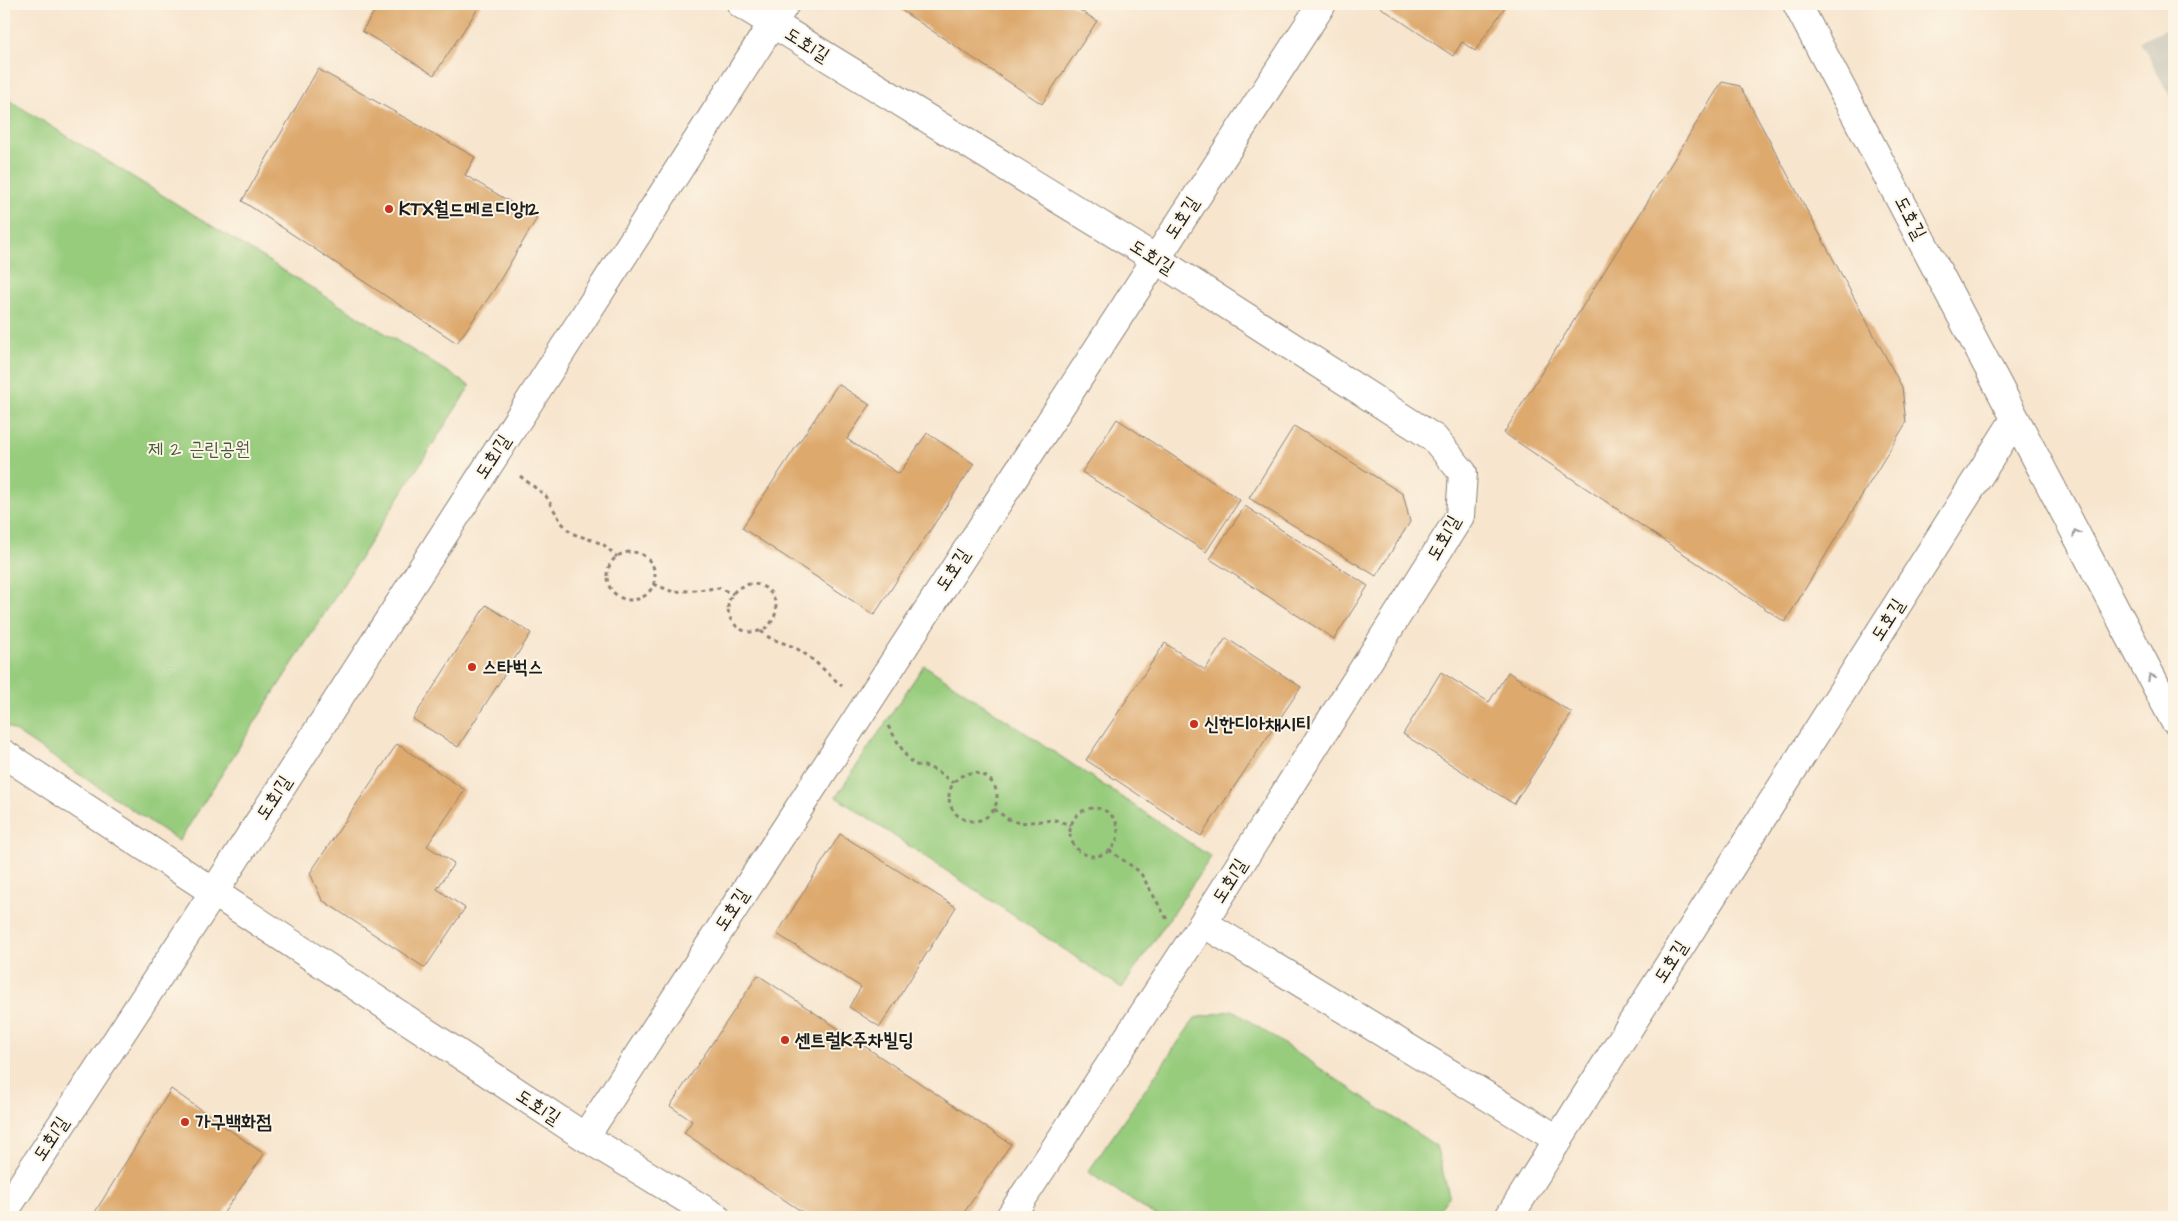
<svg xmlns="http://www.w3.org/2000/svg" width="2178" height="1221" viewBox="0 0 2178 1221" font-family="'Architects Daughter','Poor Story',sans-serif">
<style>
.industrial{fill:#c8c4b8}
.green{fill:#97cc7d;stroke:#5a744c}
.building{fill:#dda96d}
.lines{fill:none;stroke-linecap:round;stroke-linejoin:round}
.minor-casing{stroke:#8a8075;stroke-width:30}
.path{stroke:#8a8075;stroke-width:3;stroke-dasharray:4 4;stroke-linecap:butt}
.minor{stroke:#fff;stroke-width:28}
.oneway{stroke:#999}
.poi-dot{fill:#c8321e;stroke:#fcf5e5;stroke-width:2}
.labels{text-anchor:middle;dominant-baseline:central;stroke-width:4;stroke-linejoin:round;paint-order:stroke}
.street-label{font-size:19px;fill:#1c1c1c;stroke:#fcf5e5}
.poi-label{font-size:19px;font-weight:bold;fill:#1c1c1c;stroke:#fcf5e5;text-anchor:start}
.park-label{font-size:19px;fill:#475a3e;stroke:#fcf5e5}
</style>
<rect width="100%" height="100%" fill="#fcf5e5"/>
<filter id="ink" filterUnits="userSpaceOnUse"><feTurbulence type="fractalNoise" baseFrequency=".02" numOctaves="2"/><feDisplacementMap in="SourceGraphic" scale="10" xChannelSelector="R" yChannelSelector="G"/><feConvolveMatrix kernelMatrix="1 2 1 2 8 2 1 2 1" color-interpolation-filters="sRGB"/></filter>
<filter id="wash" filterUnits="userSpaceOnUse"><feTurbulence type="fractalNoise" baseFrequency=".0096" numOctaves="4" result="noise"/><feDisplacementMap in="SourceGraphic" scale="20" xChannelSelector="R" yChannelSelector="G"/><feGaussianBlur stdDeviation="1.12" result="paint"/><feColorMatrix in="noise" values="0 0 0 0 0 0 0 0 0 0 0 0 0 0 0 0 0 1.4 0 .05"/><feComposite in="paint" operator="in"/></filter>
<g filter="url(#wash)">
<rect width="100%" height="100%" fill="#f7e5ce"/>
<!-- industrial -->
<path class="industrial" d="M2174 26V104L2140 41Z"/>
<!-- green -->
<path class="green" d="M4 97 470 386 179 841 4 724Z
M924 665 1211 857 1122 988 836 797Z
M1233 1010 1436 1146 1449 1196 1434 1217H1157L1088 1172 1195 1018Z"/>
<g id="blocks">
<!-- building -->
<path class="building" d="M379 4H481L434 75 362 31Z
M892 4H1070L1097 21 1042 104Z
M1382 4H1507L1475 51 1462 42 1453 56 1380 7Z
M318 69 475 157 465 175 537 218 494 290 457 343 242 201Z
M1722 82 1740 86 1902 387 1906 423 1785 622 1504 433Z
M838 384 870 405 847 439 899 474 927 433 974 464 874 615 742 528Z
M1117 419 1240 500 1206 552 1082 472Z
M1294 426 1403 494 1410 522 1376 576 1249 498Z
M1245 506 1368 586 1334 639 1210 559Z
M486 605 531 633 458 747 413 719Z
M1226 638 1301 687 1201 836 1086 760 1165 643 1205 670Z
M1441 672 1489 702 1508 672 1572 713 1514 804 1403 734Z
M397 744 465 790 427 846 454 863 437 889 465 908 425 968 322 900 310 873Z
M840 834 956 907 880 1027 849 1007 861 987 777 934Z
M758 975 1011 1144 961 1217H810L684 1133 692 1121 670 1106Z
M171 1089 264 1154 221 1217H92Z"/>
</g>
</g>
<g filter="url(#ink)">
<use href="#blocks" fill-opacity="0" stroke="#8a8075" stroke-width="1"/>
<g class="lines">
<defs>
<path id="minor" d="M741 4 1156 259 1434 438 1463 473 1460 516 1203 923 1010 1217
M1797 4 2174 720
M4 754 585 1137 716 1217
M1203 923 1559 1140
M585 1137 1322 4
M4 1212 214 892 785 4
M1509 1217 2015 419"/>
</defs>
<!-- minor casing -->
<use href="#minor" class="minor-casing"/>
<!-- path -->
<path class="path" d="M520 476 546 496 561 522 571 533 603 544 617 557
M607 576a24 24 0 1 1 48 0a24 24 0 1 1-48 0Z
M654 584 673 592 719 588 733 594
M728 608a24 24 0 1 1 48 0a24 24 0 1 1-48 0Z
M761 631C771 642 787 642 799 650 815 660 828 674 842 686
M888 726 908 759 915 765C931 765 941 774 953 783
M949 797a24 24 0 1 1 48 0a24 24 0 1 1-48 0Z
M1070 832a24 24 0 1 1 48 0a24 24 0 1 1-48 0Z
M994 809 1008 819 1019 823 1055 820 1071 825
M1109 850 1140 872 1168 921"/>
<!-- minor -->
<use href="#minor" class="minor"/>
</g>
<!-- one-way arrows -->
<defs><path id="oneway-chevron" d="M-2-3.5L2.5 0L-2 3.5" fill="none" stroke-width="1.6" stroke-linecap="round" stroke-linejoin="round" transform="scale(1.25)"/></defs>
<g class="oneway">
<use href="#oneway-chevron" transform="translate(2076 533) rotate(-118)"/>
<use href="#oneway-chevron" transform="translate(2151 677) rotate(-118)"/>
</g>
</g>
<!-- markers -->
<g class="poi-dot">
<circle cx="389" cy="209" r="5"/>
<circle cx="472" cy="667" r="5"/>
<circle cx="1194" cy="724" r="5"/>
<circle cx="785" cy="1040" r="5"/>
<circle cx="185" cy="1122" r="5"/>
</g>
<g class="labels">
<!-- street labels -->
<g class="street-label">
<text transform="translate(807 45) rotate(32)">도호1길</text>
<text transform="translate(1182 218) rotate(-57)">도호길</text>
<text transform="translate(1910 218) rotate(62)">도호길</text>
<text transform="translate(1152 257) rotate(32)">도호1길</text>
<text transform="translate(493 457) rotate(-57)">도호1길</text>
<text transform="translate(1444 538) rotate(-61)">도호1길</text>
<text transform="translate(953 570) rotate(-57)">도호길</text>
<text transform="translate(1888 620) rotate(-58)">도호길</text>
<text transform="translate(274 798) rotate(-57)">도호1길</text>
<text transform="translate(1230 881) rotate(-58)">도호1길</text>
<text transform="translate(732 910) rotate(-57)">도호길</text>
<text transform="translate(1671 962) rotate(-58)">도호길</text>
<text transform="translate(538 1107) rotate(33)">도호1길</text>
<text transform="translate(51 1139) rotate(-57)">도호1길</text>
</g>
<!-- poi labels -->
<g class="poi-label">
<text x="399" y="209">KTX월드메르디앙12</text>
<text x="482" y="667">스타벅스</text>
<text x="1204" y="724">신한디아채시티</text>
<text x="795" y="1040">센트럴K주차빌딩</text>
<text x="195" y="1122">가구백화점</text>
</g>
<!-- park labels -->
<g class="park-label">
<text x="199" y="449">제 2 근린공원</text>
</g>
</g>
<!-- margin -->
<rect width="2178" height="1221" fill="none" stroke="#fcf5e5" stroke-width="20"/>
</svg>
